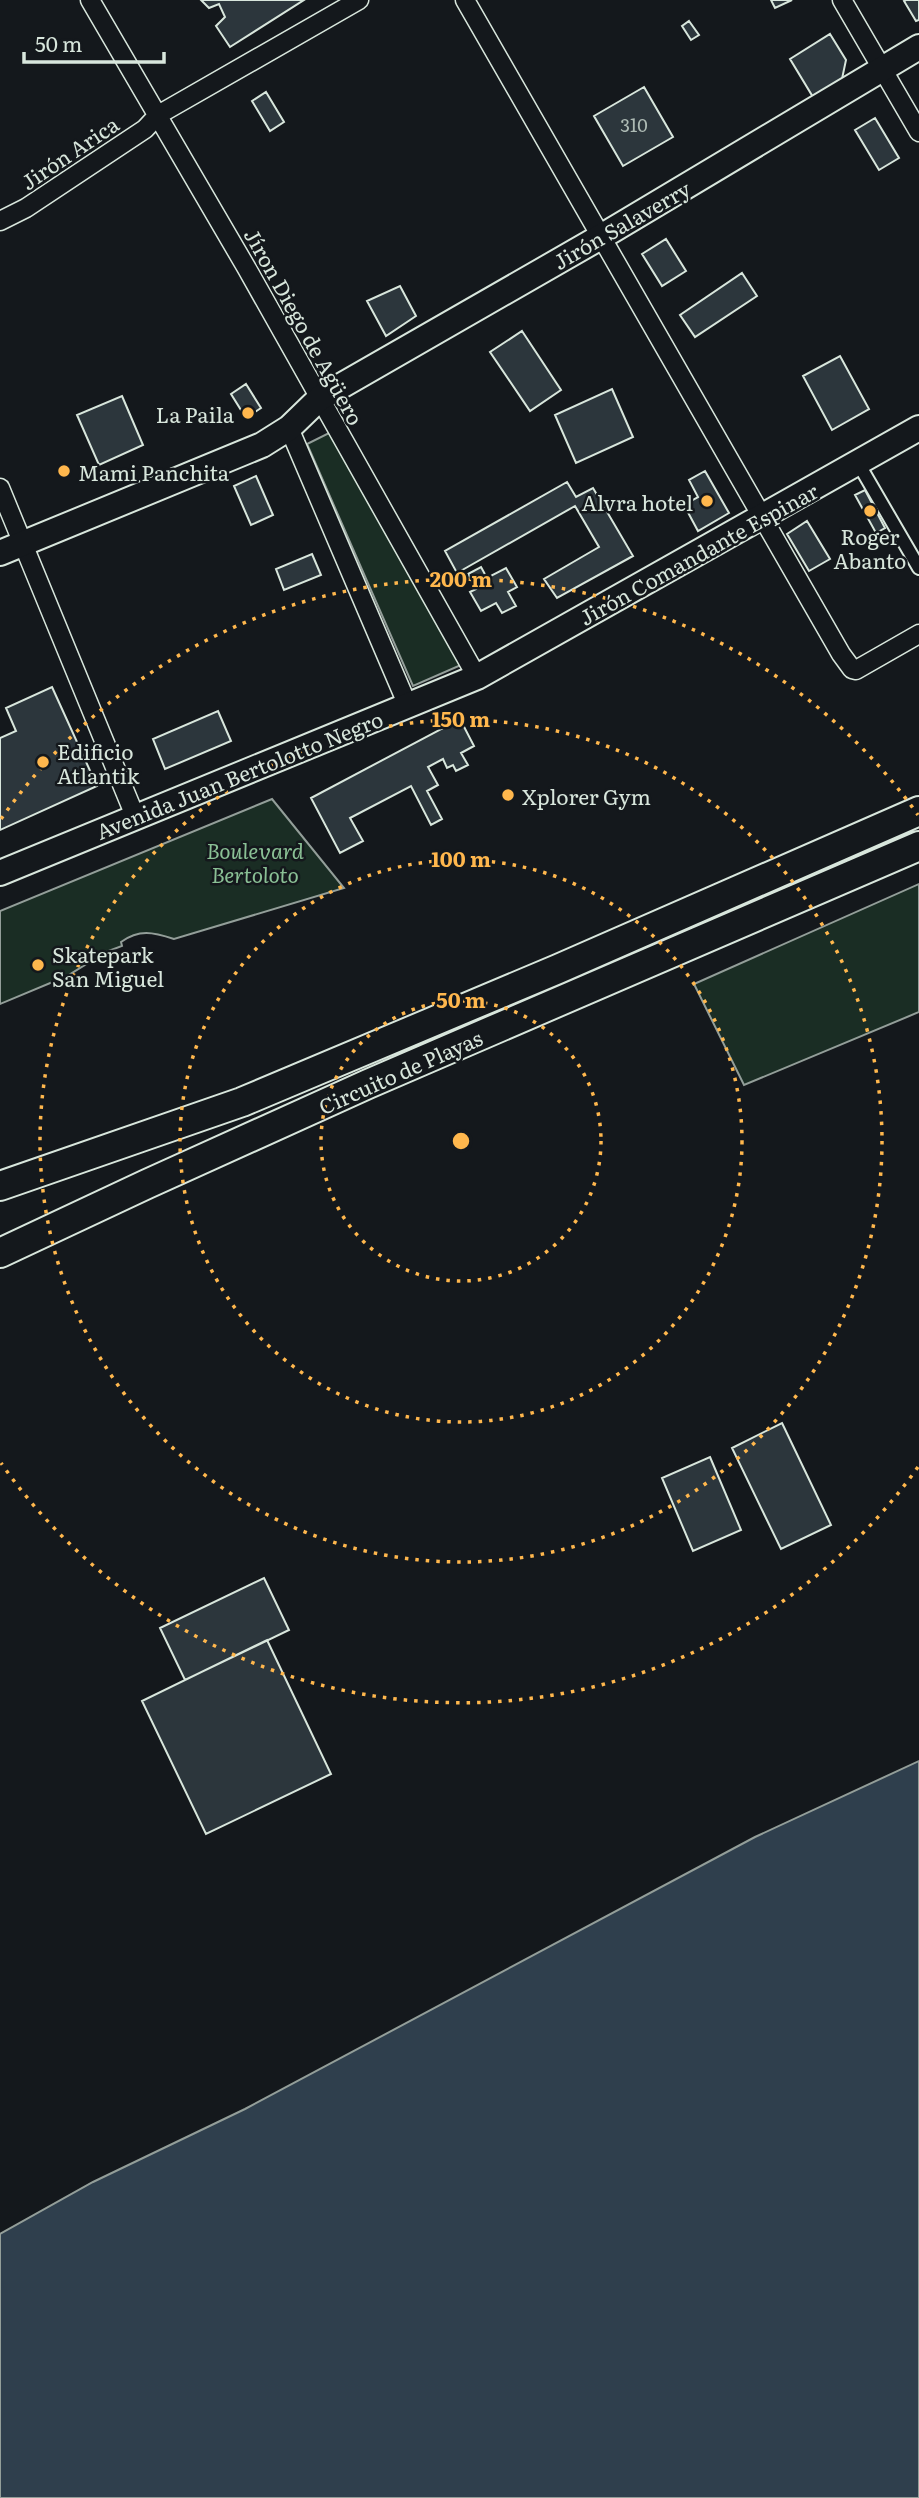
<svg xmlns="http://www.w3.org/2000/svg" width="919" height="2498" viewBox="0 0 919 2498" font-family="Literata,serif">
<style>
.green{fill:#1a2d24;stroke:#939e99;stroke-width:2}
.water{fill:#2f3f4d;stroke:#939e99;stroke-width:2}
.building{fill:#2c363c;stroke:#d8e6dc;stroke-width:2}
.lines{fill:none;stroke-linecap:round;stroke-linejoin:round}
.pedestrian-casing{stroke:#d8e6dc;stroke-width:16}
.minor-casing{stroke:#d8e6dc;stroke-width:21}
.secondary-casing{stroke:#d8e6dc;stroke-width:28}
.trunk-casing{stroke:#d8e6dc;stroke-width:32}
.pedestrian{stroke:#14181c;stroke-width:12}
.minor{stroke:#14181c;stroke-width:18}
.secondary{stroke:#14181c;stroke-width:24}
.trunk{stroke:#14181c;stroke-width:28}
.ring{fill:none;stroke:#ffb74d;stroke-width:3.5;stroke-dasharray:3.5 7}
.poi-dot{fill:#ffb74d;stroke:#14181c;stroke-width:2.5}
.labels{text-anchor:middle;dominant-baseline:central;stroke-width:5;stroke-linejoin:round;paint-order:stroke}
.number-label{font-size:18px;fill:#adbab4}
.street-label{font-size:21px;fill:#d8e6dc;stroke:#14181c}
.poi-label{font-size:21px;fill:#d8e6dc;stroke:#14181c;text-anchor:start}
.park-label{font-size:21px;font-style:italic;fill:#8ac095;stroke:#14181c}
.centre{fill:#ffb74d;stroke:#14181c;stroke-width:3.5}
.ring-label{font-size:21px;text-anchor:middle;font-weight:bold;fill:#ffb74d;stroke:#14181c;stroke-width:5;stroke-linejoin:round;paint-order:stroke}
</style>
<rect width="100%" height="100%" fill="#14181c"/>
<!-- green -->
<path class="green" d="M333 431 461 665 413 686 307 444Z
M272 799 344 888 174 939C153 932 139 929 121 942L122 946 106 952 67 976 0 1004V911Z
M919 884V1012L744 1085 694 984Z"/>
<!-- water -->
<path class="water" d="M919 1761V2498H0V2234L93 2182 245 2109 755 1837Z"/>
<!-- building -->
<path class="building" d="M201 0H304L230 47 216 26 225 17 219 4 209 8Z
M771 0H792L775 8Z
M906 0H919V20L916 21 904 1Z
M689 21 699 35 691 40 682 26Z
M830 34 846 60 842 79 813 97 790 59Z
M644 87 673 137 623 166 594 116Z
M266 92 284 122 270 131 252 101Z
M875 118 899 158 879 170 855 130Z
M666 239 686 271 662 286 642 254Z
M742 273 757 296 695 337 680 315Z
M400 286 416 316 386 336 367 301Z
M522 331 561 390 530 411 490 352Z
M840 356 869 409 832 430 803 376Z
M246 384 261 408 246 418 231 394Z
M612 389 633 437 576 463 555 415Z
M122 396 143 445 99 465 77 415Z
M705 471 729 513 698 531 684 505 698 497 689 480Z
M256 476 273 515 251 525 234 486Z
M567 482 576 497 593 488 633 556 557 598 544 579 599 547 575 506 457 573 445 551Z
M865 490 885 528 876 533 855 495Z
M807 521 830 559 809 571 787 534Z
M312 554 321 575 284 590 276 569Z
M481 567 487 578 506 568 517 587 508 592 516 606 502 613 496 603 481 611 470 592 476 589 468 574Z
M52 687 97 786 0 830V738L16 731 6 708Z
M218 711 231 741 165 769 153 739Z
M460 719 474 746 461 753 468 765 456 771 453 765 447 768 443 759 428 767 438 785 427 791 442 819 431 825 411 786 350 818 363 841 340 853 311 798Z
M782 1423 831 1525 781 1549 732 1448Z
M710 1457 741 1530 693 1551 662 1478Z
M264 1578 289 1630 185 1680 160 1628Z
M267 1640 331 1774 206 1834 142 1701Z"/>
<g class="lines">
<defs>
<path id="pedestrian" d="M858 463 919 568"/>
<path id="minor" d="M90 0 246 267 477 677
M465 0 841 654 852 669 856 670 919 634
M842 0 919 132
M0 221 26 208 145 129 158 115 359 0
M289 428 408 706
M0 488 135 816"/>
<path id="secondary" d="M0 553 262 445 289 428 320 398 611 231 919 47
M0 873 477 677 919 428"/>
<path id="trunk" d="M0 1186 242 1102 558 969 919 811
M0 1253 147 1184 368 1084 919 846"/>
</defs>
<!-- pedestrian casing -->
<use href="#pedestrian" class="pedestrian-casing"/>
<!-- minor casing -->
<use href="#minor" class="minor-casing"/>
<!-- secondary casing -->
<use href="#secondary" class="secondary-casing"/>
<!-- trunk casing -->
<use href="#trunk" class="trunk-casing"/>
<!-- pedestrian -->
<use href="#pedestrian" class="pedestrian"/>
<!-- minor -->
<use href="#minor" class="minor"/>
<!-- secondary -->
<use href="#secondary" class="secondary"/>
<!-- trunk -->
<use href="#trunk" class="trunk"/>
</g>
<!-- distance rings -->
<g class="ring">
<circle cx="461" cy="1141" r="140"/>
<circle cx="461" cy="1141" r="281"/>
<circle cx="461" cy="1141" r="421"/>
<path d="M918 1467A561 561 0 0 1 1 1463M1 819A561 561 0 0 1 918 815"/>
</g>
<!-- markers -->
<g class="poi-dot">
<circle cx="248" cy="413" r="7"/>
<circle cx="64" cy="471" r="7"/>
<circle cx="707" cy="501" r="7"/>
<circle cx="870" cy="511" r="7"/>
<circle cx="43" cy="762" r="7"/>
<circle cx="508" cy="795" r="7"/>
<circle cx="38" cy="965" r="7"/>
</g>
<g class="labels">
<!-- number labels -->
<g class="number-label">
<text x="634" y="124">310</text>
</g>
<!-- street labels -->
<g class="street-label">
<text transform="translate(69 152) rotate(-34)">Jirón Arica</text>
<text transform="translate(621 224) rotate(-30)">Jirón Salaverry</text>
<text transform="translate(305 326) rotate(61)">Jíron Diego de Agüero</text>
<text transform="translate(698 553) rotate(-29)">Jirón Comandante Espinar</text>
<text transform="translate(239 774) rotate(-22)">Avenida Juan Bertolotto Negro</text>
<text transform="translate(400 1071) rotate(-24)">Circuito de Playas</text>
</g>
<!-- poi labels -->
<g class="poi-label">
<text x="234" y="413" text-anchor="end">La Paila</text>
<text x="78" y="471">Mami Panchita</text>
<text x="693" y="501" text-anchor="end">Alvra hotel</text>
<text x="870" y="535" text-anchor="middle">Roger<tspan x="870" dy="24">Abanto</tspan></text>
<text x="57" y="750">Edificio<tspan x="57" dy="24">Atlantik</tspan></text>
<text x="522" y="795">Xplorer Gym</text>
<text x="52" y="953">Skatepark<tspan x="52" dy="24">San Miguel</tspan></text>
</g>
<!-- park labels -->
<g class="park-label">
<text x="255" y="849">Boulevard<tspan x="255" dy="24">Bertoloto</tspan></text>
</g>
</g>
<circle cx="461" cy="1141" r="10" class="centre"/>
<g class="ring-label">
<text x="461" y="587">200 m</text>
<text x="461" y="727">150 m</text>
<text x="461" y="867">100 m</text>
<text x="461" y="1008">50 m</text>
</g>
<!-- scale -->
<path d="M24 52v10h140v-10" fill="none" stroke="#d8e6dc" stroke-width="3.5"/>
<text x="35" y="52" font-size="21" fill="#d8e6dc" stroke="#14181c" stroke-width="5" paint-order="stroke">50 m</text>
</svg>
